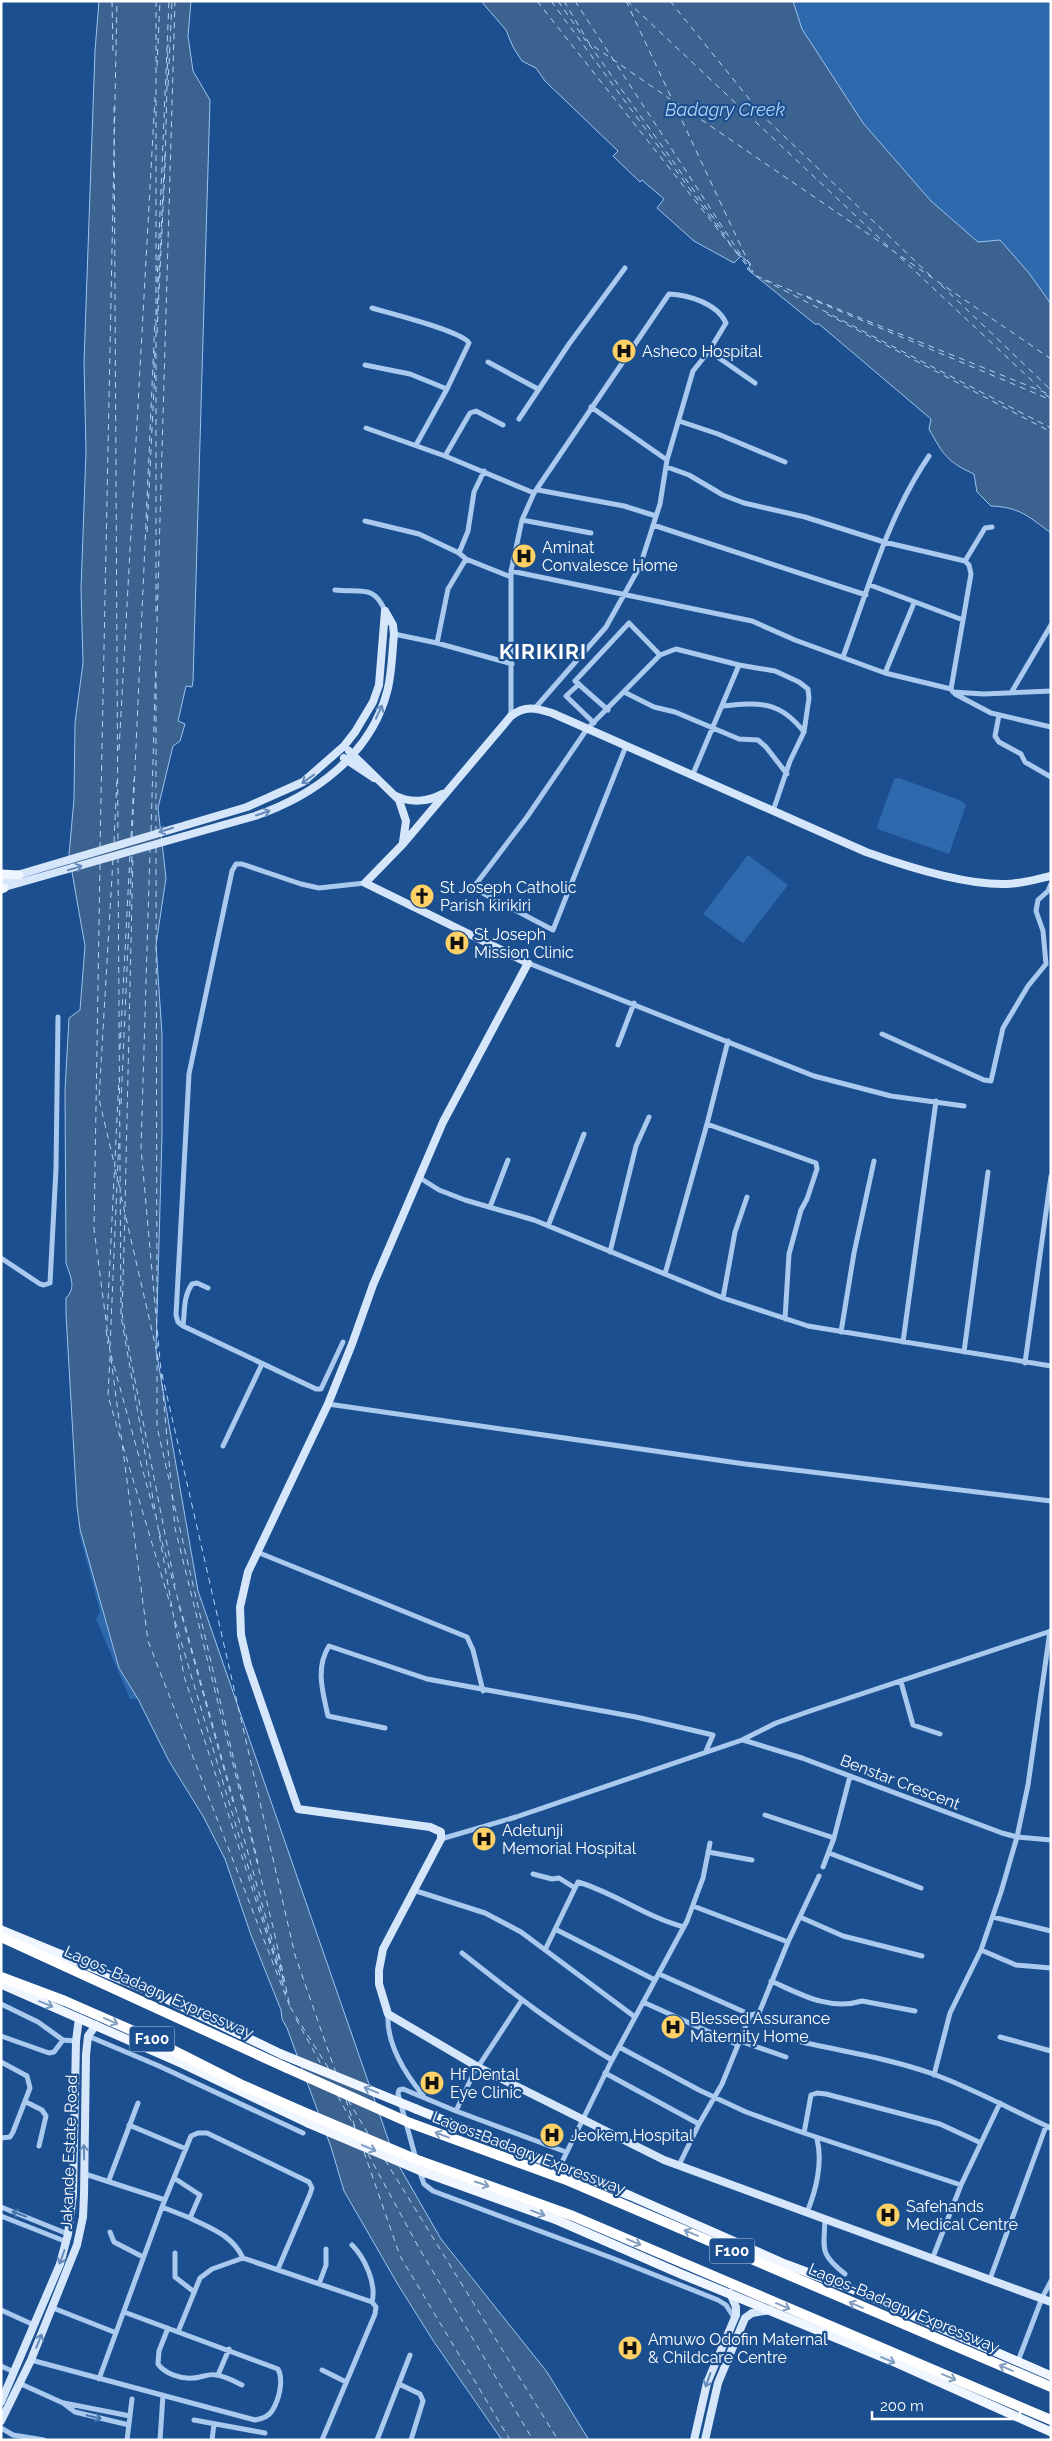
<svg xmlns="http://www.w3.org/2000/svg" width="1052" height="2441" viewBox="0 0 1052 2441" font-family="Raleway,sans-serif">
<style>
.green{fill:#2e69ad}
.water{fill:#3c6290;stroke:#9cc4f0}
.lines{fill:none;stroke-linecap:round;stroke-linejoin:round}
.ferry{stroke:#b5d3f5;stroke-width:1;stroke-dasharray:6 5;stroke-linecap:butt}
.street{stroke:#a9c9ee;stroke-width:5}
.secondary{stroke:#d6e6fa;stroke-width:8}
.primary{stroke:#f0f6ff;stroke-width:9}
.highway{stroke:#fff;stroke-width:10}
.primary-bridge{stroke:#f0f6ff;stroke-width:9}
.highway-bridge{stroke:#fff;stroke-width:10}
.oneway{stroke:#668bba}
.oneway2{stroke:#7b9ac1}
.oneway3{stroke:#829ec1}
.oneway4{stroke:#4674ac}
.labels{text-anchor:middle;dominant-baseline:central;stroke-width:4.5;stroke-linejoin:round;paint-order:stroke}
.shield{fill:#1b4f8f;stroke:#bbcadd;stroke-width:1}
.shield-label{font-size:15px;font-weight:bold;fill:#fff}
.poi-label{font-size:16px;fill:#fff;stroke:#1b4f8f;text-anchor:start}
.street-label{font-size:16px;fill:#fff;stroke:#1b4f8f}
.water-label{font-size:18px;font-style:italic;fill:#b5d3f5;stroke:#1b4f8f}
.district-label{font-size:21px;font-weight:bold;letter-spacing:1px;fill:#fff;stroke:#1b4f8f}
</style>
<rect width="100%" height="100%" fill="#1b4f8f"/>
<!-- green -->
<path class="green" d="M793 1H1051V304L1029 273 1000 240 978 242 931 201 863 123 802 29Z
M899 778 962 801 966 805 949 854 880 830 877 827 894 779Z
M748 855 788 885 743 943 703 914Z
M80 1529 119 1669 138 1699H130L96 1619 100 1612 79 1532Z"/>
<!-- water -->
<path class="water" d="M99 1H191L188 36 193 71 210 100 193 681 192 687 186 686 178 721 185 724 180 741 173 746 158 808 166 878 156 945 162 1034V1135L156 1350 198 1591 395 2159 441 2239 547 2372 589 2440H502L434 2342 397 2283 344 2191 331 2147 287 2028 282 2019 281 2010 251 1935 225 1859 203 1816 169 1761 138 1699 119 1668 80 1529 77 1506 66 1314V1298C77 1287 70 1276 66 1263L65 1090 69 1018 80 1010 85 946 69 855 74 799 75 723 83 663 81 589 86 451 84 362 95 51Z
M481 1H793L802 29 863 123 931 201 978 242 1000 240 1029 273 1051 304V533C1029 517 1020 507 991 506L977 492 974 474C947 462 943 454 929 429L931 419 819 324H815L747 269 751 264 741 256 734 263 694 241 657 208 664 199 642 180 640 182 613 156 618 151 545 81 536 68 522 61 513 47 506 30Z"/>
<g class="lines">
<!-- ferry -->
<path class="ferry" d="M112 1 113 55
M156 1V613
M537 1 754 275 1051 400
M551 1 737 253
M558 1 586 41
M564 1 589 43 670 99
M575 1 750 269
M626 1 753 272
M627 1 891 249
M670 1 763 116 934 279
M589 44 725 234
M157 66 160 1
M168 86 172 1
M674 101 1051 359
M114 107 118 843
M737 252 742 259
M900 257 1043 391
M764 280 1051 428
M157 283 169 1
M941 285 1051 390
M806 296 1051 395
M827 314 1051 432
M157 315 165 152
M157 333 165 167 168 44
M154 368 155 349
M1045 394 1051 399
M147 532 155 367
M156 672V830
M119 750 155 97
M151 831 175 1
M131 837 134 779
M132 837 155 319
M114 842 117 779
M156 847 157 1313
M100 848 117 1
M118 857 121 1316 184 1676 286 1994
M113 859 99 1099 114 1163
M100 864 94 1229 148 1641 290 2007 274 1931 175 1528 141 1148 150 850
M120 1049 130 854
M121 1104 132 854
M115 1169 117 1177
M118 1181 120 1189
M121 1196 156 1348
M125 1207 133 854
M125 1214 122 1314 175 1585
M107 1321 119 1078
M106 1330 108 1344
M157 1332V1427L170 1484
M110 1347 119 1138
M157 1354 159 1362
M111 1355 155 1515
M110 1356 108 1396 120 1437
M162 1374 295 1955 336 2073
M123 1446 171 1607
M172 1495 258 1863
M159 1531 285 1987
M179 1606 233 1802
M175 1621 278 1967
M278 1953 283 1978
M290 2007 329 2069
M296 2019 322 2066
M338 2096 355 2128
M346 2100 355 2127
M348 2100 369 2135
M364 2152 400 2256 510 2440
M368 2154 419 2248 533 2440
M385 2160 558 2440"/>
<!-- street -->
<path class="street" d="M372 308C389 313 462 331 469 343L447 389 416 445
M709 351 755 383
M488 362 538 389
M365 365 410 374 447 389
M591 407 667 460
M519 419 569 344 625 268
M679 421 718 434 785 462
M366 428 445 456 534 493
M445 456 470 413 476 411 503 425
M667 467 689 475 723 495 744 503 805 517 884 542 965 561 985 528 992 527
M484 471 474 492 468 531 459 553 466 559 511 577
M538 490 624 506 656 516
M522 520 591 533
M365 521 419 534 459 553
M653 525 866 595
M511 571 752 621 795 640 885 673 951 689 953 692 984 694 1051 691
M870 585 963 620
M335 590C360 593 374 584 385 611
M394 634 437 643 512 664
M437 643 448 589 466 559
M843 657C868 589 888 516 929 456
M885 673 914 603
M579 684 566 696 594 723
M951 689 971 574 969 565 965 561
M624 692 654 707 675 712 739 739 758 740 766 747 787 774
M1011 693 1051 625
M955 694 991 713 1051 727
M723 706C760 702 780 701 804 732
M608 710 575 681 629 623 660 655
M999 715 995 736 999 742 1021 754 1025 762 1051 777
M511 716V571L522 520 534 493 669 294C688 295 717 303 726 323L709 351 693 371 667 460 660 504 640 566 606 627 536 707
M626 746 553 930 473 888 527 817 587 729 660 655 676 649 739 665 775 671 799 682 808 689 809 698 804 732 790 761 773 811
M693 774 739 665
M528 963 814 1076 891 1096 964 1106
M882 1034 984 1080 991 1081 1003 1028 1028 986 1046 964 1043 931 1036 911 1038 900 1048 891 1051 884
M618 1045 634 1003
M707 1124 816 1163 817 1169 807 1199 801 1210 789 1254 785 1319
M420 1178 439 1190 465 1200 534 1220 723 1298 808 1326 1051 1366
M490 1207 508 1160
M548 1226 584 1134
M610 1252 636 1146 649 1117
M1 1258 40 1284 44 1285 50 1283 56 1169 58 1017
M665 1274 707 1124 728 1041
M208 1288 197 1283 192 1284C183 1297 185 1311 183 1326L316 1389H321L343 1342
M723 1298 735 1232 747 1197
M183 1326 178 1322 176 1315 189 1074 232 871 236 864H242L301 884 319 888 365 883
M841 1332 854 1253 874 1161
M903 1342 936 1101
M964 1352 988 1172
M1025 1363 1051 1176
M328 1404 745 1464 1051 1501
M223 1446 262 1364
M257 1552 467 1637 473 1650 483 1691
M901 1682 913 1725 940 1734
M385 1728 328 1716C323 1693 315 1668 329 1646L427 1679 636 1717 713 1735 706 1751
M743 1740 802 1758 1002 1833 1017 1837 1051 1840
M765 1815 834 1838
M441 1839 516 1817 742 1740 776 1723 810 1711 1051 1631
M708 1852 752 1860
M829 1853 921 1888
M823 1867 834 1838 850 1776
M533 1874 552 1879 559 1878 575 1888
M413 1890 485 1913 521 1932 635 2017
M693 1906 788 1942
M800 1917 843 1936 922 1956
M993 1917 1051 1931
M557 1930 655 1980
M545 1950 578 1882C615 1893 646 1917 684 1927
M981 1950 1016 1965 1051 1968
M462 1953C510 1991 558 2029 612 2060
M659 1974 751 2015
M771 1981C800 1994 829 2011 862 2001L915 2011
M643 2002 738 2045
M1 2004 38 2022 63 2040
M388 2014C386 2043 405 2074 423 2095
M1 2036 49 2053 54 2052 63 2040 76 2041
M88 2036 159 2066 303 2133
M1000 2037 1051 2051
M793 2040C840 2051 888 2058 933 2074 974 2089 1012 2110 1051 2128
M740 2041 786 2057
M619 2047 699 2090 746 2112 804 2133
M1 2062 27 2076 30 2088 13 2132 10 2137 1 2138
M478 2067 522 2000
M605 2073 699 2124
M934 2075 950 2013 981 1950 1001 1892 1017 1837 1028 1785 1050 1631
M26 2102 42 2110 46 2116 39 2146
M456 2111 477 2066
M129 2125 186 2149
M416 2159 398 2094 399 2090 403 2089 456 2111 566 2152
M679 2165 699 2124 722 2084 749 2018 751 2015 759 2013 788 1942 819 1876
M560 2166 612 2060 687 1921 703 1878 710 1843
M419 2170 424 2184 433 2191 612 2258 718 2300 726 2305 735 2319
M85 2174 165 2200
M174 2178 200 2195 190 2218C212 2229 232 2235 243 2258
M109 2180 138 2103
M961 2185 804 2133 811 2095 817 2093 826 2094 940 2124 981 2143
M1 2207 68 2234
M162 2207 190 2218
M807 2212C816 2191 823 2162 817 2139
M1 2216 67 2242
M825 2219C824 2250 819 2253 845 2274
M110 2232 114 2242 143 2257
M352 2245C364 2257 377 2283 372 2302
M175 2253V2277L193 2291
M933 2257 961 2185 1000 2103
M990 2279 1046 2126
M319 2284 326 2265V2249
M53 2308 114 2332
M1 2310 34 2325
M168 2328 159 2351 158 2364C165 2374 181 2379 193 2378 201 2378 208 2373 216 2375 225 2376 234 2381 242 2385
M178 2332 200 2278 212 2269 243 2258 372 2302 376 2307 375 2314 322 2440
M31 2360 255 2420C262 2419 268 2417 272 2411 279 2400 284 2380 278 2369L124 2312
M1018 2361 1042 2298 1051 2281
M1 2366 14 2372
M322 2370 346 2382
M218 2375 229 2349
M99 2379 162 2207 191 2136 198 2133H207L309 2182 312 2188 310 2194 278 2269
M21 2384 63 2403 75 2412 129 2425
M399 2384 420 2394 423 2401 411 2440
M64 2403 130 2416
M194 2420 265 2433
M1 2428 13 2435 44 2440
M127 2440 132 2399
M160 2440 163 2395
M212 2440 214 2424
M377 2440 410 2355"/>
<!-- secondary -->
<path class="secondary" d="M349 751 399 800 406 821 403 842
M344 758 374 778
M396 796C410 803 428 802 442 794
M1051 876C1036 879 1021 884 1005 884 964 885 905 866 866 852L552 713C536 708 525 705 511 716L403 844 365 883 528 963 443 1122 373 1285 352 1344 328 1404 248 1572 240 1607 241 1635 248 1665 298 1809 430 1827 441 1832V1839L383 1949 379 1970V1984L388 2014 478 2067 664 2160 1051 2302
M1 880 247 807 303 782 344 746 355 732 373 702 379 685 385 611
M1 888 255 816C313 796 370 756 387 692 392 674 392 653 394 634L393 625 385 611
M1 2402 60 2264 68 2234 73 2194 76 2041 79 2018
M1 2421 31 2360 77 2245 83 2217 84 2195 86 2055 88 2036 96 2025
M694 2440 707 2383 736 2315V2307L730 2293
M705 2440 718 2383 745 2318 752 2313 770 2310"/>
<!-- primary -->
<path class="primary" d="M1 874 19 875
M1 889 4 888
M1 1930 152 1992 281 2054
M1 1984 183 2064 308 2123
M416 2109 631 2196 785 2264 852 2289 1051 2376
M426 2173 557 2220 681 2274 892 2361 1051 2432"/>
<!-- highway -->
<path class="highway" d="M1 1937 287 2068
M1 1977 65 2001 145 2036 240 2084 299 2110
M410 2123 564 2179 1051 2387
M420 2161 573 2216 1051 2420"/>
<!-- primary-bridge -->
<path class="primary-bridge" d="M281 2054 416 2109
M308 2123 426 2173"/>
<!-- highway-bridge -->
<path class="highway-bridge" d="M287 2068 410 2123
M299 2110 420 2161"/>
</g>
<!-- one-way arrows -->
<defs><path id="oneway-shaft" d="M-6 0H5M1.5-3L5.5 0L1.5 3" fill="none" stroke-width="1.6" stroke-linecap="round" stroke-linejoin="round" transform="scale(1.25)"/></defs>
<g class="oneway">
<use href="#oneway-shaft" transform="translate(379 712) rotate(-65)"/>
<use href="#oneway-shaft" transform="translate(308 779) rotate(144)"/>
<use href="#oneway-shaft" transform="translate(263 813) rotate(-19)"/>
<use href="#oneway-shaft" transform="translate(166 830) rotate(163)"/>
<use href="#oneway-shaft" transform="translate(75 868) rotate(-17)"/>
<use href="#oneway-shaft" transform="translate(84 2152) rotate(-91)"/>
<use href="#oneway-shaft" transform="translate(62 2257) rotate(110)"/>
<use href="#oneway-shaft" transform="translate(39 2341) rotate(-68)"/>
<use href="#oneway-shaft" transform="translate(708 2380) rotate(109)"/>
</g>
<g class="oneway2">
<use href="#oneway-shaft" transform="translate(46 2004) rotate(22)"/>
<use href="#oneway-shaft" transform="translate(371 2090) rotate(-158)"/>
<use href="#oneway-shaft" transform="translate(369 2148) rotate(23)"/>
<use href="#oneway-shaft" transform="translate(538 2213) rotate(20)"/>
<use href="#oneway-shaft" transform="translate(888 2360) rotate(23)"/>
</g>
<g class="oneway3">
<use href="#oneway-shaft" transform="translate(111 2021) rotate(23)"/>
<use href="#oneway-shaft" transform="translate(442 2135) rotate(-159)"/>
<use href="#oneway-shaft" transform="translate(482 2184) rotate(19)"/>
<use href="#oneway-shaft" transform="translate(691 2233) rotate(-157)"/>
<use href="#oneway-shaft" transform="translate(634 2242) rotate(23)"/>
<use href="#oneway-shaft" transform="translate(856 2305) rotate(-157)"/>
<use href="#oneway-shaft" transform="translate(783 2306) rotate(23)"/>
<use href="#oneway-shaft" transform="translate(1006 2368) rotate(-157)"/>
<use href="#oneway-shaft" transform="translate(949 2377) rotate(23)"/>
</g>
<g class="oneway4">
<use href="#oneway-shaft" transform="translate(19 2214) rotate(-159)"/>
<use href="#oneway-shaft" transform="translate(94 2417) rotate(13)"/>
</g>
<!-- icons -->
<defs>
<symbol id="hospital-disc" viewBox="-11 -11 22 22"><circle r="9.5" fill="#ffd166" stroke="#1b4f8f"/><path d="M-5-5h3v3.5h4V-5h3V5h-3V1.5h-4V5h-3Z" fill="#111"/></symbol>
<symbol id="church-disc" viewBox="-11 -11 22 22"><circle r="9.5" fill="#ffd166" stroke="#1b4f8f"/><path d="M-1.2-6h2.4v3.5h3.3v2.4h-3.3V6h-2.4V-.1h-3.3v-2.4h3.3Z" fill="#111"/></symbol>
</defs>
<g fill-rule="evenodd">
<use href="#hospital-disc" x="610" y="337" width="28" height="28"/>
<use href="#hospital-disc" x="510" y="542" width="28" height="28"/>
<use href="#church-disc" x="408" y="882" width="28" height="28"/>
<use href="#hospital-disc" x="443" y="929" width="28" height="28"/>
<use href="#hospital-disc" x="470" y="1825" width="28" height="28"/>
<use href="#hospital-disc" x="659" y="2013" width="28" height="28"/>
<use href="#hospital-disc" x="418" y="2069" width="28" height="28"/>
<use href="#hospital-disc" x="538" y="2121" width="28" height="28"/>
<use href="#hospital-disc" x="874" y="2201" width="28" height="28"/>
<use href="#hospital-disc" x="616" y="2334" width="28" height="28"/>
</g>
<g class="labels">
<!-- shield labels -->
<g class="shield">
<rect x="129.5" y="2026.5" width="45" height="25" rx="4"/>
<rect x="709.5" y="2238.5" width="45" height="25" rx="4"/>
</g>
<g class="shield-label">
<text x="152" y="2039">F100</text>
<text x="732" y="2251">F100</text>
</g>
<!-- poi labels -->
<g class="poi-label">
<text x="642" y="351">Asheco Hospital</text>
<text x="542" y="547">Aminat<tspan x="542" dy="18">Convalesce Home</tspan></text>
<text x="440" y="887">St Joseph Catholic<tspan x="440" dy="18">Parish kirikiri</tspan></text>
<text x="474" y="934">St Joseph<tspan x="474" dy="18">Mission Clinic</tspan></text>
<text x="502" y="1830">Adetunji<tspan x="502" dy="18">Memorial Hospital</tspan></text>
<text x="690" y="2018">Blessed Assurance<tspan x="690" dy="18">Maternity Home</tspan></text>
<text x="450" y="2074">Hf Dental<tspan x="450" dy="18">Eye Clinic</tspan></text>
<text x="570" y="2135">Jeokem Hospital</text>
<text x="906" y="2206">Safehands<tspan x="906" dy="18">Medical Centre</tspan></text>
<text x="648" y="2339">Amuwo Odofin Maternal<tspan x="648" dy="18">&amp; Childcare Centre</tspan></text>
</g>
<!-- street labels -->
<g class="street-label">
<text transform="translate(900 1782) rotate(21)">Benstar Crescent</text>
<text transform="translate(159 1992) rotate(24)">Lagos-Badagry Expressway</text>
<text transform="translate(69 2152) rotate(-88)">Jakande Estate Road</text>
<text transform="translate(529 2153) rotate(21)">Lagos-Badagry Expressway</text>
<text transform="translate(904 2308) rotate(23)">Lagos-Badagry Expressway</text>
</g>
<!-- water labels -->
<g class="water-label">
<text x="725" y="109">Badagry Creek</text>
</g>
<!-- district labels -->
<g class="district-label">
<text x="543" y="651">KIRIKIRI</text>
</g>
</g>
<!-- border -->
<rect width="1052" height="2441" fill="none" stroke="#ffffff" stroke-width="5"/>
<!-- scale -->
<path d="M872 2411v8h148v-8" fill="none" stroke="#ffffff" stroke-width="2.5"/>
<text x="880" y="2411" font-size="15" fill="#ffffff" stroke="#1b4f8f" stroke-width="4" paint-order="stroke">200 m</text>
</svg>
